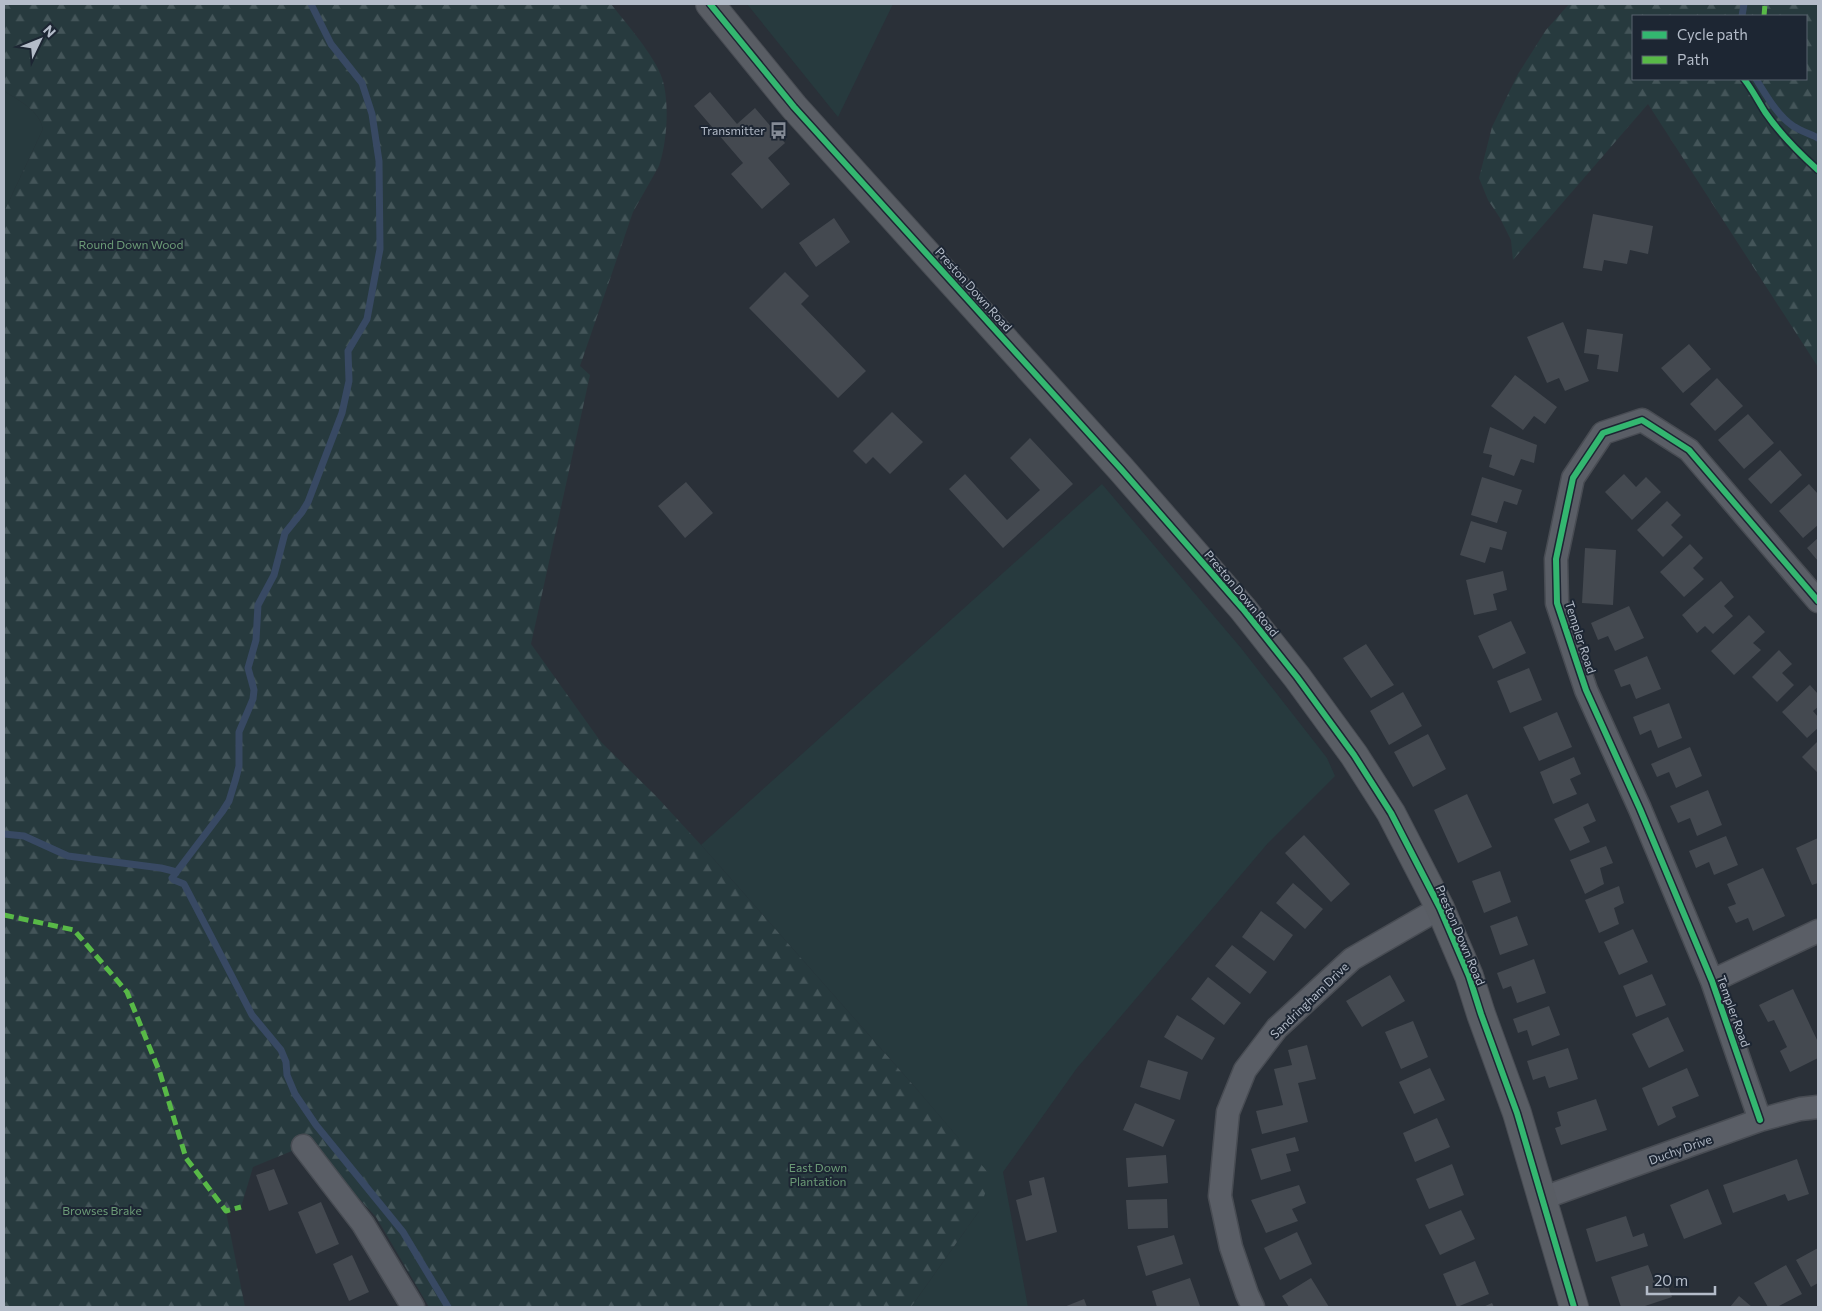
<svg xmlns="http://www.w3.org/2000/svg" width="1822" height="1311" viewBox="0 0 1822 1311" font-family="Commissioner,sans-serif">
<style>
.grass{fill:#273a3e}
.forest{fill:url(#forest-firs);fill-rule:evenodd}
.lines{fill:none;stroke-linecap:round;stroke-linejoin:round}
.stream{stroke:#384963;stroke-width:7}
.building{fill:#444950}
.street-casing{stroke:#484c53;stroke-width:25}
.secondary-casing{stroke:#484c53;stroke-width:30}
.street{stroke:#5a5e66;stroke-width:22}
.secondary{stroke:#595d64;stroke-width:28}
.quiet{stroke:#58b947;stroke-width:5;stroke-dasharray:10 5;stroke-linecap:butt}
.cycleway-casing{stroke:#1d2633;stroke-width:9}
.cycleway{stroke:#33b770;stroke-width:6}
.labels{text-anchor:middle;dominant-baseline:central;stroke-width:4;stroke-linejoin:round;paint-order:stroke}
.poi-label{font-size:12px;fill:#b4bcc9;stroke:#1d2633;text-anchor:end}
.park-label{font-size:12px;fill:#6b9a76;stroke:#1d2633}
.street-label{font-size:12px;fill:#b4bcc9;stroke:#1d2633}
</style>
<defs>
<pattern id="forest-firs" width="22" height="20" patternUnits="userSpaceOnUse" patternTransform="scale(1.25)"><rect width="22" height="20" fill="#273a3e"/><path d="M5 1l3.5 6h-7zM16 11l3.5 6h-7z" fill="#445559"/></pattern>
</defs>
<rect width="100%" height="100%" fill="#2a3038"/>
<!-- grass -->
<path class="grass" d="M747 4H893L838 117Z
M4 91C20 101 39 110 43 129L4 212Z
M1102 484 1241 648 1327 758 1335 776 1268 843 1077 1068 1003 1172 1028 1307H911L979 1211 959 1139 913 1085 701 845Z"/>
<!-- forest -->
<path class="forest" d="M4 4H611C625 22 655 56 662 78 670 103 667 142 659 166L633 212 580 366 590 375 531 644 601 742 655 795 701 845 913 1085 991 1176 979 1211 911 1307H429L376 1217 309 1144 253 1167 241 1207 226 1212 245 1307H4V212L43 129C39 110 20 101 4 91Z
M1569 4H1818V367L1648 104 1513 260 1511 240 1500 218 1488 200 1479 178 1492 127 1518 74 1546 30ZM1633 16H1806V79H1633Z"/>
<g class="lines">
<!-- stream -->
<path class="stream" d="M311 4 331 44 362 83 372 114 379 161 380 249 367 319 348 351 349 381 342 413 308 502 302 512 285 533 274 575 258 605 256 640 248 668 254 690 253 699 239 732V766L236 778 229 801 222 812 172 878 174 880 184 884 252 1015 281 1050 286 1062 287 1075 295 1094 316 1125 403 1232 448 1307
M1742 16 1744 4
M1756 79C1766 95 1777 115 1793 126 1801 131 1810 134 1818 138
M4 834 24 836 68 856 161 868 173 871 176 873"/>
</g>
<!-- building -->
<path class="building" d="M710 92 737 124 755 108 785 143 768 158 790 184 762 209 731 174 743 163 694 106Z
M1593 214 1653 226 1648 254 1630 250 1627 264 1604 260 1602 271 1583 268Z
M834 218 850 242 816 267 799 243Z
M785 272 809 296 801 304 866 371 838 398 749 308Z
M1563 322 1589 381 1565 391 1559 378 1547 383 1527 337Z
M1587 329 1623 334 1618 372 1597 369 1599 355 1584 353Z
M1689 344 1711 369 1683 393 1661 368Z
M1515 375 1557 407 1545 424 1534 416 1523 430 1491 406Z
M1717 378 1743 406 1715 431 1690 404Z
M892 412 923 442 890 474 873 457 866 464 853 451Z
M1748 414 1774 443 1744 469 1718 440Z
M1490 427 1537 445 1534 463 1521 459 1514 476 1489 467 1492 455 1483 453Z
M1030 438 1073 484 1003 548 949 489 965 474 1007 520 1040 490 1010 458Z
M1780 450 1802 475 1771 504 1748 479Z
M1624 474 1636 487 1646 477 1661 492 1632 520 1605 492Z
M1482 477 1522 490 1517 505 1504 501 1497 523 1471 515Z
M686 482 713 513 685 538 658 506Z
M1809 484 1818 494V525L1803 538 1779 511Z
M1667 501 1681 515 1671 525 1683 537 1663 557 1637 530Z
M1471 521 1507 532 1502 550 1490 547 1485 563 1460 555Z
M1818 538V561L1807 548Z
M1690 544 1703 558 1693 568 1704 579 1684 597 1660 572Z
M1585 548 1616 550 1613 605 1582 603Z
M1503 571 1507 590 1493 594 1497 610 1474 615 1466 580Z
M1721 581 1734 597 1724 606 1733 616 1713 634 1705 626 1697 633 1682 615Z
M1629 606 1644 638 1615 651 1608 636 1598 640 1591 623Z
M1749 615 1765 632 1753 643 1761 650 1734 675 1711 651Z
M1511 621 1526 653 1493 669 1478 636Z
M1366 644 1394 685 1371 698 1343 658Z
M1779 650 1792 664 1782 673 1794 685 1777 702 1752 677Z
M1647 656 1661 689 1636 699 1630 684 1621 687 1614 670Z
M1529 668 1542 700 1510 713 1497 681Z
M1810 685 1818 694V707L1813 711 1818 717V728L1807 738 1782 712Z
M1403 692 1422 726 1389 745 1370 711Z
M1669 703 1682 738 1658 748 1651 730 1640 735 1633 717Z
M1557 712 1572 747 1539 761 1523 727Z
M1428 734 1446 769 1413 787 1394 752Z
M1818 741V771L1817 772 1802 757Z
M1690 747 1702 776 1676 788 1669 772 1657 777 1651 764Z
M1574 757 1581 774 1570 779 1577 794 1553 804 1540 772Z
M1708 790 1722 825 1697 836 1690 818 1678 823 1670 806Z
M1467 794 1492 847 1458 863 1434 810Z
M1588 803 1596 821 1583 827 1590 842 1570 851 1554 819Z
M1304 835 1350 884 1331 902 1285 853Z
M1726 836 1738 865 1714 875 1709 862 1696 868 1689 851Z
M1818 838V883L1812 885 1796 848Z
M1606 846 1613 863 1600 868 1604 884 1585 894 1570 860Z
M1763 868 1785 916 1753 931 1748 918 1736 923 1728 907 1736 904 1727 884Z
M1500 871 1511 902 1484 913 1472 881Z
M1293 883 1323 909 1305 929 1276 903Z
M1619 886 1624 903 1614 908 1619 924 1599 933 1585 900Z
M1261 911 1293 935 1274 961 1242 937Z
M1517 916 1528 945 1500 955 1490 926Z
M1633 929 1648 962 1619 975 1604 942Z
M1232 945 1267 972 1250 994 1215 966Z
M1534 959 1546 993 1517 1003 1511 986 1503 989 1497 973Z
M1652 974 1666 1005 1636 1017 1623 986Z
M1390 975 1405 1001 1362 1027 1346 1001Z
M1208 977 1241 1003 1224 1025 1191 999Z
M1793 989 1818 1042V1058L1790 1072 1780 1051 1787 1047 1774 1020 1768 1022 1759 1005Z
M1549 1006 1560 1035 1532 1046 1527 1030 1518 1033 1513 1019Z
M1177 1015 1215 1038 1202 1060 1164 1037Z
M1668 1017 1684 1051 1649 1068 1632 1034Z
M1413 1021 1428 1057 1401 1069 1385 1032Z
M1307 1045 1316 1079 1298 1083 1308 1122 1262 1134 1256 1111 1283 1105 1274 1069 1292 1065 1288 1050Z
M1568 1048 1578 1079 1549 1088 1545 1076 1533 1080 1527 1061Z
M1148 1060 1188 1072 1180 1100 1140 1087Z
M1430 1068 1445 1100 1414 1114 1399 1082Z
M1687 1068 1699 1096 1672 1107 1676 1117 1658 1126 1642 1088Z
M1596 1099 1607 1130 1561 1145 1555 1128 1561 1126 1557 1112Z
M1135 1103 1175 1120 1163 1147 1123 1130Z
M1437 1118 1450 1147 1415 1162 1403 1133Z
M1295 1137 1299 1151 1286 1154 1291 1171 1261 1180 1251 1149Z
M1166 1155 1168 1183 1128 1187 1126 1158Z
M1797 1159 1809 1194 1788 1201 1785 1194 1733 1213 1723 1185Z
M1452 1164 1464 1195 1429 1209 1416 1179Z
M274 1169 288 1204 269 1211 256 1175Z
M1044 1177 1057 1232 1026 1241 1016 1200 1032 1195 1029 1181Z
M1299 1185 1306 1203 1292 1209 1298 1221 1266 1233 1251 1200Z
M1708 1189 1722 1224 1684 1239 1670 1205Z
M1167 1199 1168 1228 1128 1229 1126 1200Z
M321 1202 339 1244 316 1254 298 1212Z
M1461 1210 1475 1239 1440 1255 1425 1225Z
M1626 1216 1633 1237 1644 1233 1648 1246 1596 1262 1586 1229Z
M1297 1232 1312 1264 1280 1280 1264 1248Z
M1174 1235 1183 1264 1146 1276 1137 1246Z
M1818 1248V1283L1811 1287 1796 1260Z
M352 1255 369 1292 349 1301 333 1264Z
M1475 1261 1489 1294 1457 1307 1443 1274Z
M1648 1265 1655 1283 1666 1279 1672 1297 1642 1307H1621L1611 1277Z
M1786 1265 1802 1294 1777 1307H1768L1754 1283Z
M1190 1278 1200 1306 1157 1307 1152 1291Z
M1311 1278 1329 1307H1289L1282 1296Z
M1739 1296 1752 1307H1730Z
M1084 1299 1087 1307H1064Z
M1492 1303 1494 1307H1483Z"/>
<g class="lines">
<defs>
<path id="street" d="M1712 981 1818 931
M1760 1120 1712 981 1640 809 1586 690 1557 603 1556 559 1573 478 1603 433 1642 420 1689 450 1818 601
M303 1146 363 1224 413 1307
M1543 1198 1760 1120 1800 1109 1818 1107
M1253 1307 1247 1294 1231 1247 1220 1196 1228 1112 1245 1070 1277 1028 1352 959 1440 908"/>
<path id="secondary" d="M710 4 794 107 1121 469 1243 609 1297 677 1354 755 1391 813 1440 908 1469 976 1481 1014 1517 1113 1574 1307"/>
</defs>
<!-- street casing -->
<use href="#street" class="street-casing"/>
<!-- secondary casing -->
<use href="#secondary" class="secondary-casing"/>
<!-- street -->
<use href="#street" class="street"/>
<!-- secondary -->
<use href="#secondary" class="secondary"/>
<!-- quiet -->
<path class="quiet" d="M1764 16 1765 4
M4 915 74 930 127 992 160 1073 186 1158 226 1211 241 1207"/>
<defs>
<path id="cycleway" d="M710 4 794 107 1121 469 1243 609 1297 677 1354 755 1391 813 1440 908 1469 976 1481 1014 1517 1113 1574 1307
M1744 79C1752 89 1758 101 1765 112 1780 134 1798 152 1818 170
M1760 1120 1712 981 1640 809 1586 690 1557 603 1556 559 1573 478 1603 433 1642 420 1689 450 1818 601"/>
</defs>
<!-- cycleway casing -->
<use href="#cycleway" class="cycleway-casing"/>
<!-- cycleway -->
<use href="#cycleway" class="cycleway"/>
</g>
<!-- icons -->
<defs>
<symbol id="bus-bare" viewBox="-9 -9 18 18"><path d="M-5-6H5V4H4V6H2V4H-2V6H-4V4H-5ZM-3.5-4V0h7V-4ZM-3.5 1.2v1.5H-2V1.2ZM2 1.2v1.5H3.5V1.2Z" fill="#848b96" stroke="#1d2633" stroke-width="2.5" paint-order="stroke"/></symbol>
</defs>
<g fill-rule="evenodd">
<use href="#bus-bare" x="766" y="118" width="25" height="25"/>
</g>
<g class="labels">
<!-- poi labels -->
<g class="poi-label">
<text x="765" y="130">Transmitter</text>
</g>
<!-- park labels -->
<g class="park-label">
<text x="131" y="244">Round Down Wood</text>
<text x="818" y="1167">East Down<tspan x="818" dy="14">Plantation</tspan></text>
<text x="102" y="1210">Browses Brake</text>
</g>
<!-- street labels -->
<g class="street-label">
<text transform="translate(974 289) rotate(48)">Preston Down Road</text>
<text transform="translate(1242 593) rotate(50)">Preston Down Road</text>
<text transform="translate(1581 637) rotate(72)">Templer Road</text>
<text transform="translate(1461 935) rotate(67)">Preston Down Road</text>
<text transform="translate(1309 1000) rotate(-44)">Sandringham Drive</text>
<text transform="translate(1734 1011) rotate(70)">Templer Road</text>
<text transform="translate(1680 1149) rotate(-20)">Duchy Drive</text>
</g>
</g>
<!-- border -->
<rect width="1822" height="1311" fill="none" stroke="#b4bcc9" stroke-width="10"/>
<!-- legend -->
<rect x="1632" y="15" width="175" height="65" fill="#1d2633" stroke="#59626f"/>
<rect x="1642" y="31" width="25" height="8" fill="#33b770" stroke="#59626f"/>
<text x="1677" y="40" font-size="15" fill="#b4bcc9">Cycle path</text>
<rect x="1642" y="56" width="25" height="8" fill="#58b947" stroke="#59626f"/>
<text x="1677" y="65" font-size="15" fill="#b4bcc9">Path</text>
<!-- north arrow -->
<g transform="translate(40 40) rotate(47)" stroke="#1d2633" stroke-width="4" paint-order="stroke">
<path d="M0-4L9 19L0 12L-9 19Z" fill="#b4bcc9"/>
<text y="-8" font-size="14" font-weight="bold" text-anchor="middle" fill="#b4bcc9">N</text>
</g>
<!-- scale -->
<path d="M1647 1286v8h68v-8" fill="none" stroke="#b4bcc9" stroke-width="2.5"/>
<text x="1654" y="1286" font-size="15" fill="#b4bcc9" stroke="#1d2633" stroke-width="4" paint-order="stroke">20 m</text>
</svg>
